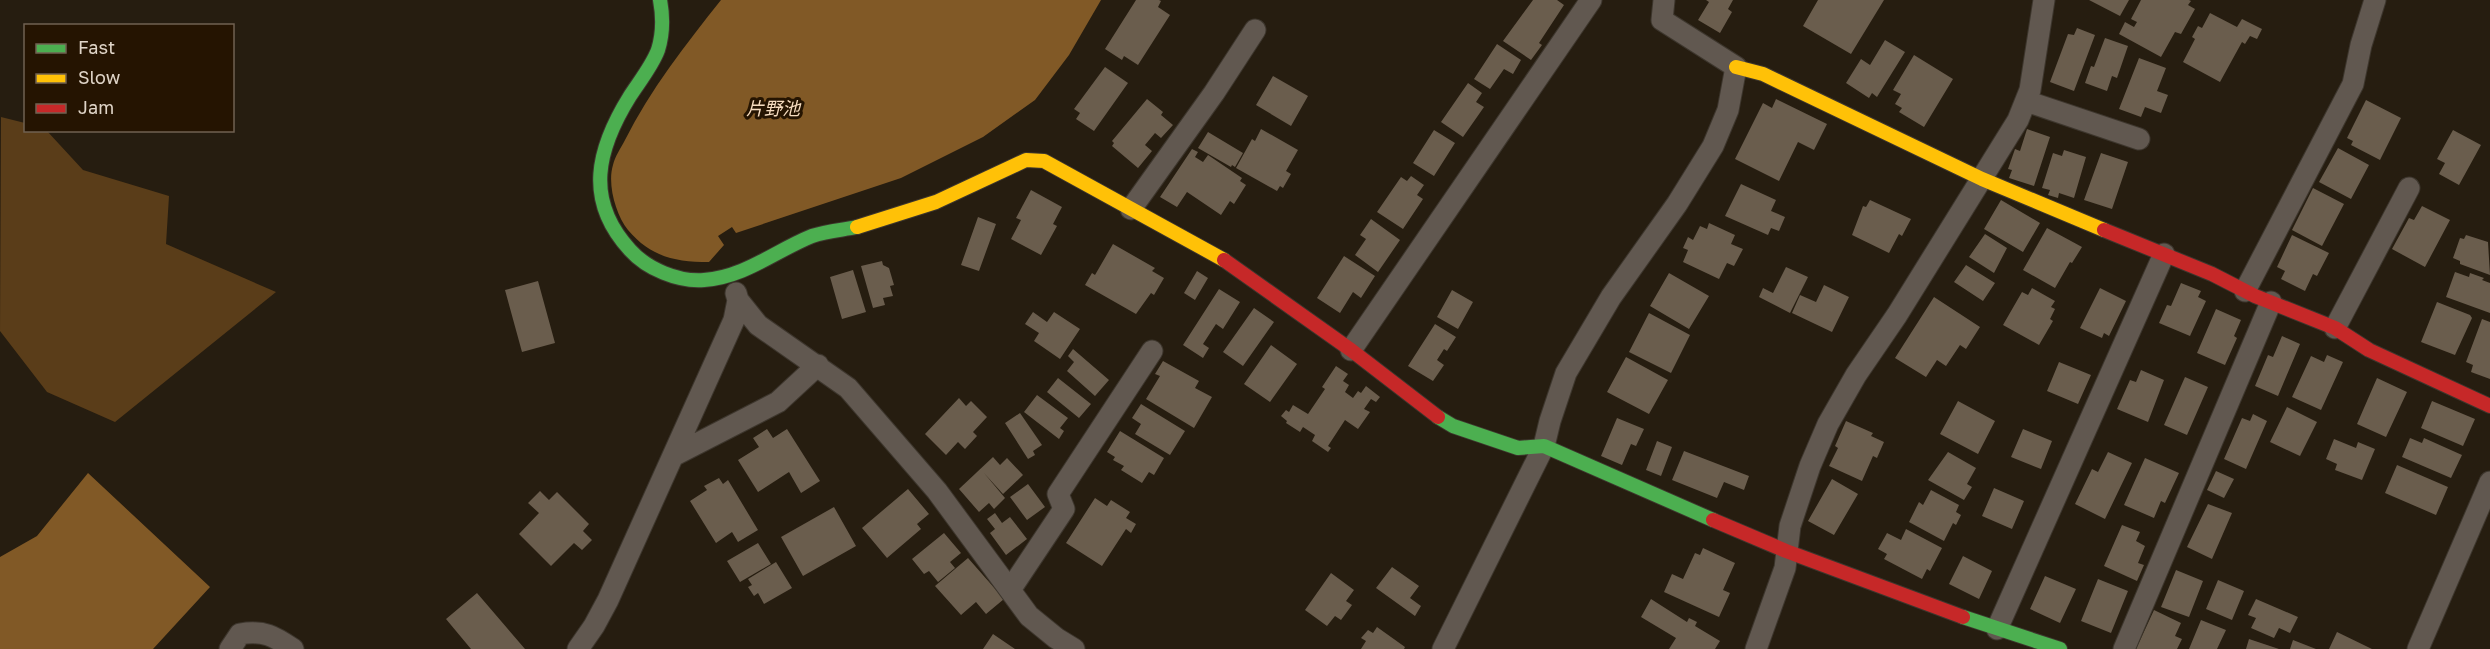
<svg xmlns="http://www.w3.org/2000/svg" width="2490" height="649" viewBox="0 0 2490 649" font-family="'Golos Text','Noto Sans JP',sans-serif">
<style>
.green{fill:#5a3d19}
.water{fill:#815926}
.building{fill:#6a5d4d}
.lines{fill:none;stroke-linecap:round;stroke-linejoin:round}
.street-casing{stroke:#3d362d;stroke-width:23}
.fast-casing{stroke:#3d362d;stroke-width:16}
.slow-casing{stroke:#3d362d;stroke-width:16}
.jam-casing{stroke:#3d362d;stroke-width:16}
.street{stroke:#615850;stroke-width:21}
.fast{stroke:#4caf50;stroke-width:14}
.slow{stroke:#ffc107;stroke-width:14}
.jam{stroke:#c62828;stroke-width:14}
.labels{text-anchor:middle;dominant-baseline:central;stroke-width:6;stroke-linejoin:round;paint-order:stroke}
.water-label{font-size:18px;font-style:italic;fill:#f6dcbf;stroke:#251401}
</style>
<rect width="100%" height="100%" fill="#261d10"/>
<!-- green -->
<path class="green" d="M1 117 25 123 26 130 47 131 83 170 169 196 166 244 276 292 115 422 47 392 0 331Z"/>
<!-- water -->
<path class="water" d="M721 0H1101L1069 55 1035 100 983 137 901 178 736 233 732 227 718 236 724 245 709 262C675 262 651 257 628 230 616 215 607 184 613 165 615 156 621 148 625 140 650 90 686 44 721 0Z
M88 473 210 587 153 649H0V557L37 536Z"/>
<!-- building -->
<path class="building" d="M1136 0H1159L1161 1 1158 7 1170 15 1138 65 1124 56 1122 60 1105 49Z
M1533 0H1557L1564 5 1539 43 1542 45 1531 60 1503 41Z
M1706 0H1733L1728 9 1732 12 1720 33 1698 20 1709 2Z
M1818 0H1884L1851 54 1803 26Z
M2089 0H2129L2120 16Z
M2141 0H2189L2191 1 2188 5 2195 9 2181 34 2175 32 2161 57 2119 34 2125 22 2134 27 2137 22 2131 19Z
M2210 13 2237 27 2242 19 2262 29 2257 39 2250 36 2245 44 2242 42 2220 82 2183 62 2195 39 2192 37 2198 26 2202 28Z
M2077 28 2095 35 2074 91 2050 82 2068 34 2074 35Z
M2105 38 2128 46 2117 78 2112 76 2107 91 2085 83 2091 66 2094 67Z
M1885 40 1905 52 1877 97 1872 93 1869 98 1846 83 1861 59 1870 65Z
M1497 44 1521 60 1513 74 1504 69 1490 89 1474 79Z
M1914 55 1953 79 1924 127 1899 112 1902 108 1895 104 1901 94 1893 90Z
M2139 58 2166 68 2157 91 2168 95 2161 113 2145 107 2141 117 2119 109Z
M1105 67 1128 83 1094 131 1076 119 1080 113 1074 109Z
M1273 76 1308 96 1291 126 1256 105Z
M1468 83 1482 93 1476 102 1484 107 1463 137 1441 122Z
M1147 99 1163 112 1161 115 1173 125 1161 138 1155 133 1145 145 1152 151 1138 168 1112 146 1114 143 1112 141Z
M1776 99 1827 124 1814 150 1798 142 1779 181 1735 159 1763 103 1772 108Z
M2366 100 2401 118 2380 160 2351 145 2353 141 2347 138Z
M1261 129 1298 150 1286 171 1291 174 1283 188 1280 186 1277 191 1236 168 1252 139 1255 141Z
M2027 129 2050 137 2034 186 2009 178 2012 170 2008 169 2015 149 2020 151Z
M1434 130 1455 143 1434 176 1413 163Z
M2453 130 2481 145 2459 185 2439 174 2445 163 2437 159Z
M1208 132 1243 153 1235 167 1232 165 1231 167 1198 148Z
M2338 148 2369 165 2351 199 2319 182Z
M1192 149 1198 152 1195 157 1203 162 1208 155 1242 178 1240 181 1246 185 1234 204 1230 201 1221 215 1187 192 1177 207 1160 197Z
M2064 150 2086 157 2074 198 2059 193 2058 198 2048 195 2050 190 2042 188 2053 153 2062 156Z
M2101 153 2128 162 2112 209 2084 200Z
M1411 176 1424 185 1417 195 1423 199 1403 229 1377 212 1401 177 1407 181Z
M1741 184 1776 200 1771 211 1785 217 1779 231 1771 228 1768 235 1725 216Z
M2313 188 2344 204 2322 246 2292 230Z
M1031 190 1062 207 1053 224 1057 226 1041 255 1011 239 1021 220 1016 218Z
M1870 200 1911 219 1902 236 1899 234 1889 253 1852 235 1863 206 1866 207Z
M2001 200 2040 223 2023 252 1984 229Z
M2422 206 2450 220 2425 267 2392 249 2409 218 2414 220Z
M978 217 996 224 979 271 961 265Z
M1371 219 1400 240 1378 272 1355 255 1366 239 1360 235Z
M1709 223 1735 235 1731 244 1743 249 1734 266 1727 263 1719 279 1683 262 1688 250 1683 248 1688 237 1693 240 1700 226 1707 229Z
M2047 228 2082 247 2072 263 2070 262 2055 288 2023 270Z
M1985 234 2007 248 1994 273 1969 257Z
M2292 235 2329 253 2317 276 2313 274 2305 291 2281 279 2285 271 2277 267Z
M2466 235 2488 242 2490 275 2460 264V261L2453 258 2460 238 2464 239Z
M1113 244 1155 268 1152 271 1164 278 1154 295 1151 293 1136 314 1085 285 1092 273 1095 275Z
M1344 256 1375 276 1361 298 1353 292 1340 313 1317 298Z
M882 261 883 265 889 268 894 285 890 286 893 296 883 298 885 305 873 308 861 266Z
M1966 265 1995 283 1983 301 1954 282Z
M1786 267 1808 277 1790 313 1759 297 1763 288 1773 293Z
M853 270 866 312 842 319 830 277Z
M1197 271 1208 278 1195 300 1184 293Z
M2455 272 2469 277 2470 273 2484 278 2482 280 2490 283V313L2446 297Z
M1669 273 1709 296 1689 329 1650 306Z
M538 281 555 343 522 352 505 290Z
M2181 283 2201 291 2198 297 2206 301 2190 336 2159 323 2167 305 2171 306Z
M1824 285 1849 297 1832 332 1792 313 1800 295 1816 302Z
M2032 288 2055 301 2051 307 2055 309 2050 319 2053 321 2039 345 2003 325 2022 292 2028 295Z
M2100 288 2126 301 2109 336 2104 333 2102 338 2080 328Z
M1219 289 1240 302 1223 329 1216 324 1203 344 1209 348 1203 358 1183 345Z
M1452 290 1473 302 1458 329 1437 317Z
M1934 297 1980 327 1966 349 1960 345 1946 366 1937 360 1926 377 1895 358Z
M2437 302 2470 315 2472 318 2455 355 2421 342Z
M1254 308 1274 322 1243 366 1223 352Z
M2216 309 2241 320 2234 336 2237 338 2225 365 2197 353Z
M1033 312 1047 322 1054 312 1080 329 1060 359 1034 341 1039 333 1025 324Z
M1649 313 1690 335 1671 373 1629 352Z
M2482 319 2490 322V379L2471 372 2473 365 2466 362Z
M1435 324 1456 337 1447 351 1444 349 1437 360 1444 365 1433 381 1408 366Z
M2282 336 2300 344 2278 396 2255 386 2268 355 2273 357Z
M1271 345 1297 364 1270 402 1244 384Z
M1073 349 1109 380 1095 396 1067 371 1074 362 1068 356Z
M2327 355 2343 362 2321 410 2292 397 2311 356 2324 362Z
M1626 357 1668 380 1649 414 1607 392Z
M1163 361 1199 381 1195 388 1212 397 1194 428 1146 399 1160 376 1155 374Z
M2059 362 2091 375 2078 404 2047 391Z
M1336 366 1348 374 1343 381 1349 385 1345 392 1353 398 1358 391 1361 393 1366 386 1380 397 1376 402 1371 399 1364 409 1370 412 1358 429 1345 420 1328 446 1331 448 1328 452 1312 441 1315 435 1303 427 1300 432 1286 423 1287 421 1281 416 1286 410 1289 412 1293 405 1308 414 1325 389 1322 387Z
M2141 370 2164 380 2148 422 2117 409 2130 380 2136 382Z
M2185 377 2208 387 2187 435 2164 425Z
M1058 378 1091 404 1079 418 1047 392Z
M2377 378 2407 392 2386 437 2357 424Z
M1037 395 1068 418 1060 428 1064 431 1059 439 1024 412Z
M959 398 966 406 971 401 987 417 973 432 977 436 965 449 958 442 946 455 925 434Z
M1958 401 1995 421 1978 454 1940 434Z
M2432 401 2475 419 2463 446 2421 428Z
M1141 404 1185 431 1170 455 1135 434 1141 424 1132 418Z
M2287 407 2317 422 2300 456 2270 442Z
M1020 413 1042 445 1033 451 1035 455 1028 459 1005 423Z
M2253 414 2267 421 2246 469 2224 459 2242 418 2250 421Z
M1617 418 1644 429 1636 446 1631 444 1622 465 1601 456Z
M1846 421 1873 433 1871 436 1884 442 1877 458 1873 456 1862 481 1829 466 1838 448 1835 446Z
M767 429 773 438 787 429 820 481 801 493 789 472 758 492 738 460 759 447 753 438Z
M2023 429 2052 441 2041 469 2011 457Z
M1120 431 1164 458 1154 475 1149 472 1142 483 1121 470 1124 466 1113 460 1115 457 1107 452Z
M2410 438 2422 443 2424 438 2462 455 2451 478 2402 457Z
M2334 439 2356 448 2358 442 2375 449 2362 480 2335 470 2337 464 2326 459Z
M1657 441 1672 447 1661 476 1646 470Z
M1684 451 1749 476 1744 490 1724 482 1717 498 1672 480Z
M1948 452 1976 468 1967 484 1972 487 1964 500 1928 480Z
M2108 452 2132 463 2105 519 2075 504 2092 469 2098 472Z
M993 457 1000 465 1007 458 1023 475 1003 494 984 473 1005 498 994 509 989 503 979 512 959 489Z
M2145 458 2179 473 2165 503 2161 501 2154 518 2124 505Z
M2397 465 2448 487 2436 515 2385 493Z
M2216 471 2234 479 2224 498 2207 490Z
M719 478 723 484 728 480 758 530 738 542 732 532 716 543 690 501 707 490 704 486Z
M1832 479 1858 494 1834 535 1808 521Z
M1028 484 1045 507 1027 520 1010 497Z
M1994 488 2024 501 2012 529 1982 516Z
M908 489 929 514 917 524 921 529 887 558 862 528Z
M1931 490 1959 505 1956 512 1961 515 1956 525 1953 523 1944 541 1909 522 1919 502 1923 505Z
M540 491 549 500 557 492 589 524 583 531 592 540 582 550 574 543 551 566 519 534 539 513 528 503Z
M1095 498 1107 506 1111 500 1130 512 1126 518 1136 524 1131 533 1126 529 1102 566 1066 543Z
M2208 504 2232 513 2212 559 2187 547Z
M834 507 856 546 803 576 781 537Z
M995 513 1002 523 1010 517 1027 539 1006 555 990 533 995 529 987 519Z
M2122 525 2140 532 2136 541 2145 546 2138 563 2144 565 2137 581 2104 566Z
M1906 529 1942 548 1930 571 1927 569 1922 579 1884 559 1887 554 1878 549 1887 533 1901 540Z
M944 533 961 553 950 562 955 568 938 582 929 571 924 574 912 559Z
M758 543 771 564 740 582 727 561Z
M1703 548 1735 563 1723 590 1730 593 1719 617 1664 592 1672 574 1683 579 1695 553 1700 555Z
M1963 556 1992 571 1979 599 1949 584Z
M968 558 1004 599 986 614 976 602 961 615 935 586Z
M776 562 792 588 764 604 758 593 754 596 748 587 752 585 748 579Z
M1392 567 1419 586 1410 598 1421 606 1415 616 1376 588Z
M2176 570 2203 581 2189 617 2161 607Z
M1331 573 1354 590 1346 601 1352 605 1341 620 1335 616 1327 626 1305 610Z
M2045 576 2076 589 2060 623 2030 609Z
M2098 579 2128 591 2111 633 2081 621Z
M2218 580 2244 591 2232 620 2206 609Z
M477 593 525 649H471L446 619Z
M1651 599 1687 622 1689 618 1697 622 1695 626 1720 641 1715 649H1669L1676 638 1641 617Z
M2256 599 2298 617 2290 633 2279 628 2274 638 2251 628 2256 618 2248 615Z
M2154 610 2181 623 2175 636 2182 639 2177 649H2136Z
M2201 620 2226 630 2217 649H2189Z
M1377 627 1405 647 1404 649H1361L1366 641 1361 638 1368 630 1373 633Z
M2337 632 2372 649H2329Z
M993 634 1015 649H983Z
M2249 639 2279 649H2246Z
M2293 640 2316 649H2290Z"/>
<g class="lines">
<defs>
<path id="street" d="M2026 101 2139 139
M1131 209 1214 93 1255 30
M2245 291 2353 84 2361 45 2375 0
M738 300 758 325 848 388 937 491 1029 616 1056 638 1074 649
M2335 328 2409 188
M1351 350 1591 0
M673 456 778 402 818 365
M1010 590 1064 509 1058 494 1152 351
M1997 629 2164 254
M230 649 240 634C264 630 274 636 293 649
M578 649 594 626 608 600 734 320 738 300 736 293
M1443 649 1544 446 1550 421 1566 373 1611 297 1677 204 1713 146 1728 110 1736 67 1662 20 1664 0
M1756 649 1785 568 1790 526 1810 466 1828 424 1856 375 1897 315 2018 120 2030 90 2044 0
M2124 649 2271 302
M2418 649 2490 482"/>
<path id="fast" d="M660 0C663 16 663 34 658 50 652 66 639 82 630 96 597 149 584 200 630 250 647 269 678 282 704 280 745 277 775 251 812 236 827 231 842 230 857 227
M1438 417 1453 426 1518 448 1544 446 1713 520
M1963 617 2060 649"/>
<path id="slow" d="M1736 67 1763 74 1982 179 2104 230
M857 227 936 202 1026 160 1044 161 1224 260"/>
<path id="jam" d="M2104 230 2212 274 2255 296 2335 328 2369 350 2490 406
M1224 260 1351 350 1438 417
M1713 520 1786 551 1963 617"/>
</defs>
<!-- street casing -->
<use href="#street" class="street-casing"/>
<!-- fast casing -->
<use href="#fast" class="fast-casing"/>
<!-- slow casing -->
<use href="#slow" class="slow-casing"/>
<!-- jam casing -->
<use href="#jam" class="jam-casing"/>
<!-- street -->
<use href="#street" class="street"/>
<!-- fast -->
<use href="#fast" class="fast"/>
<!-- slow -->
<use href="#slow" class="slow"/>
<!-- jam -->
<use href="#jam" class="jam"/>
</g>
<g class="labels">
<!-- water labels -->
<g class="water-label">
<text x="773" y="108">片野池</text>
</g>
</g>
<!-- legend -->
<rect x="24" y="24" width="210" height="108" fill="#251401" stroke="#706151" stroke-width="1.5"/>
<rect x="36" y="44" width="30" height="9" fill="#4caf50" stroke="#706151" stroke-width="1.5"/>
<text x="78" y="54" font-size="18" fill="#e0d5c8">Fast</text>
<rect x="36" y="74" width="30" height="9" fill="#ffc107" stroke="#706151" stroke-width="1.5"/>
<text x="78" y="84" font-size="18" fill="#e0d5c8">Slow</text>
<rect x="36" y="104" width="30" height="9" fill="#c62828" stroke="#706151" stroke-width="1.5"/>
<text x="78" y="114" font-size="18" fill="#e0d5c8">Jam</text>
</svg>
